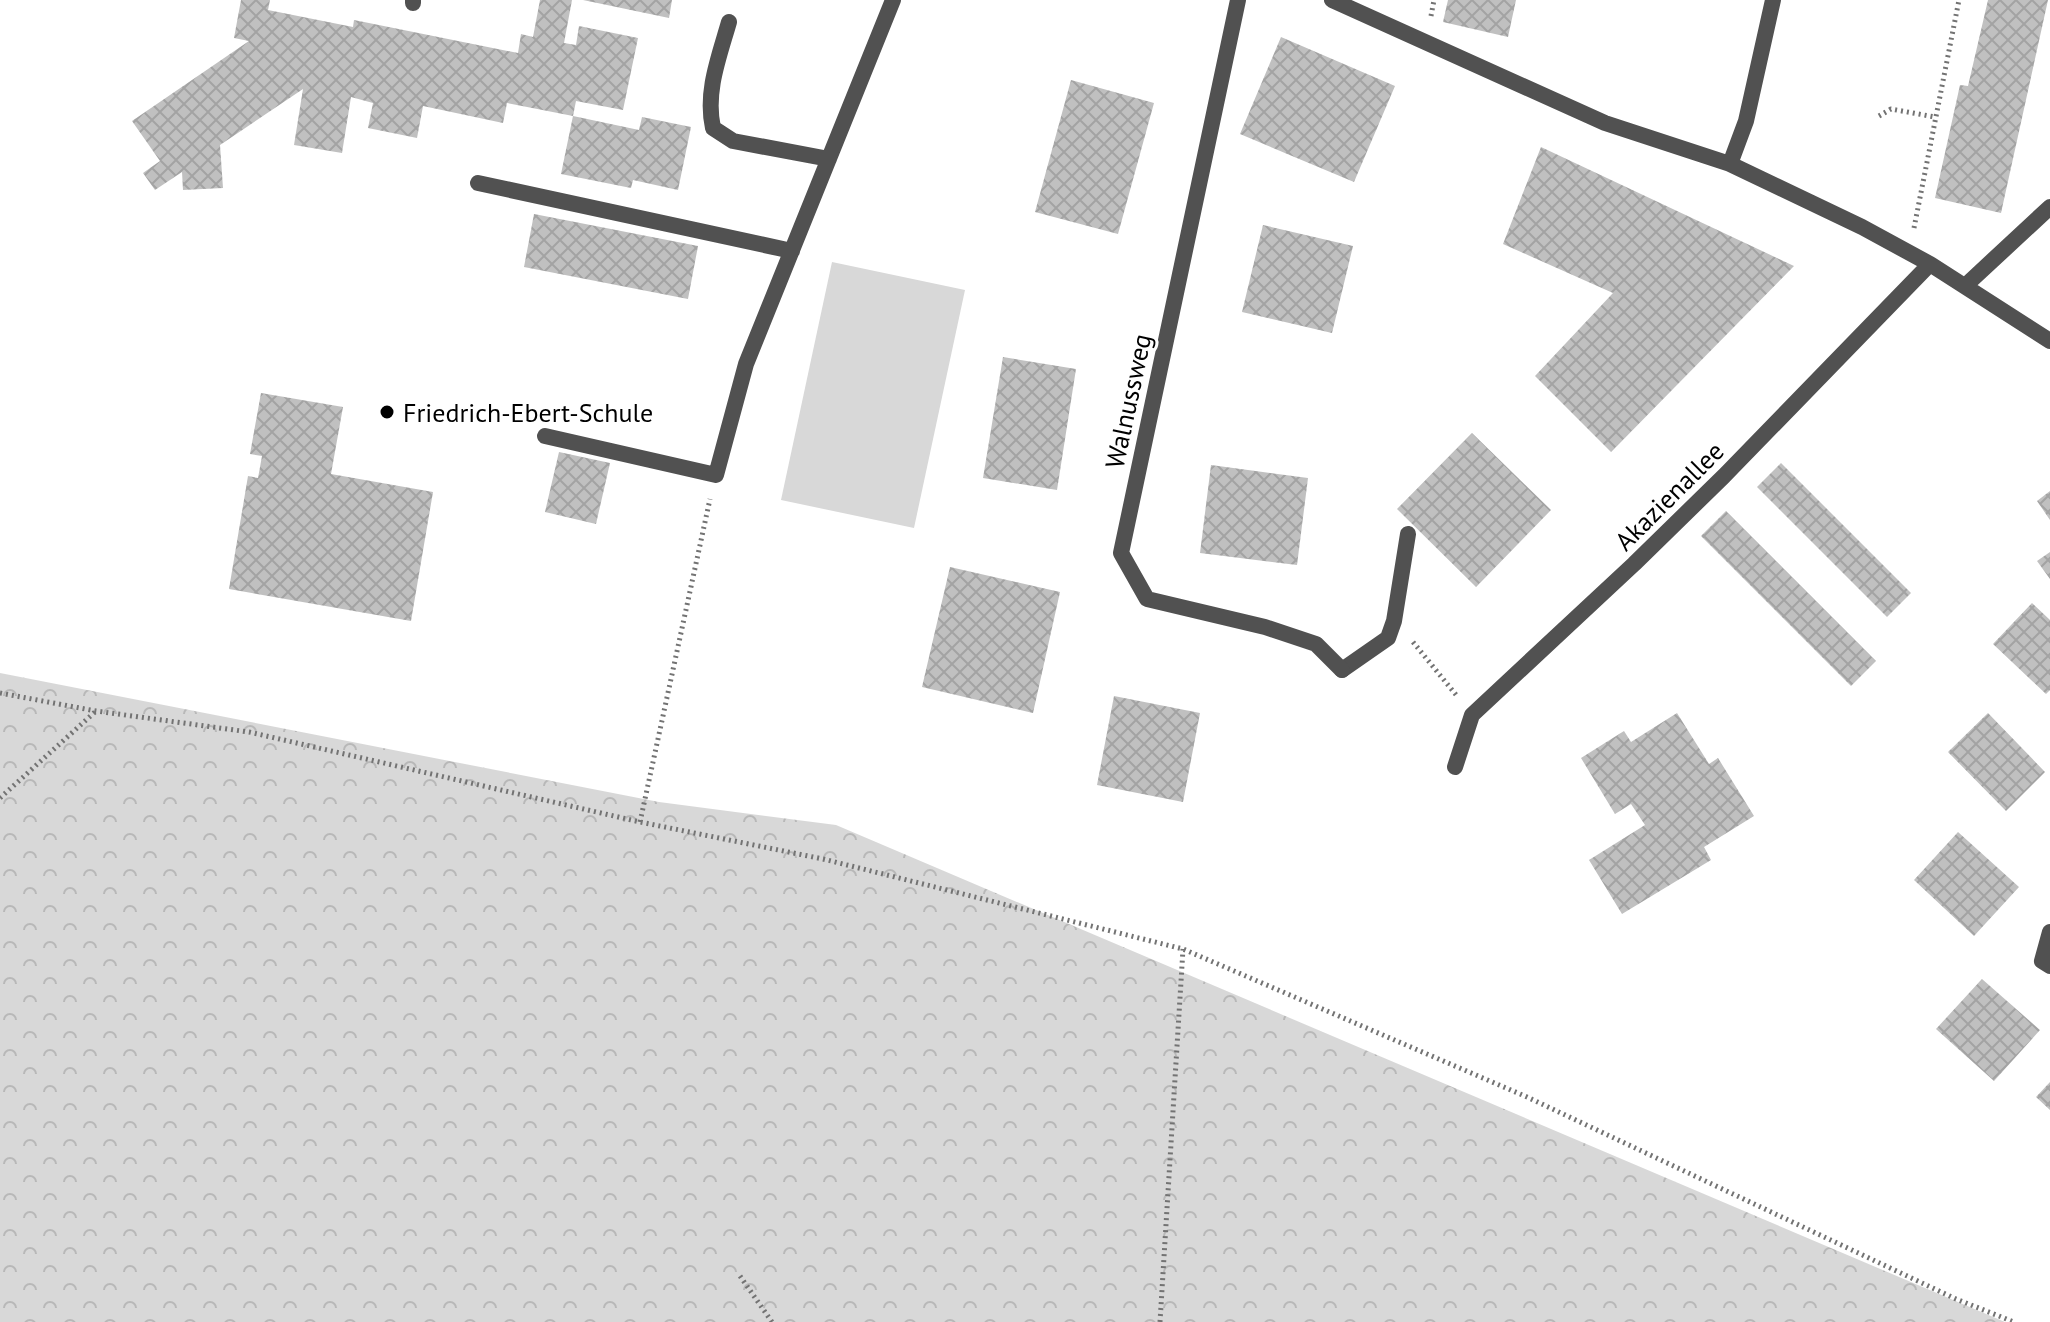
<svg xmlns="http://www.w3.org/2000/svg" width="2050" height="1322" viewBox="0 0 2050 1322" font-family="'PT Sans',sans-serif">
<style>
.forest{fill:url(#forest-crowns)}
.garden{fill:#d8d8d8}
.building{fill:url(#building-cross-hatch)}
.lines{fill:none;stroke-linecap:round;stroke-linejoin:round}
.path{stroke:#737373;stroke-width:5;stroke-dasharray:2 4;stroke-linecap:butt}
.lane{stroke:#515151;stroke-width:16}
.street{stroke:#515151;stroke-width:16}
.poi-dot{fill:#000;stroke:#fff;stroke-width:3}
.labels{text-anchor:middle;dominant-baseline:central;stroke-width:6;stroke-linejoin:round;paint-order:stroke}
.street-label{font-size:26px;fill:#000;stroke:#fff}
.poi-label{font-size:26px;fill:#000;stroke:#fff;text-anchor:start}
</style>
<defs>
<pattern id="forest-crowns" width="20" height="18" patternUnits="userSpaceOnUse" patternTransform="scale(2)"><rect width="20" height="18" fill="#d8d8d8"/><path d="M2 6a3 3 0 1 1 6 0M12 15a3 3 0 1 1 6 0" fill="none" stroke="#b8b8b8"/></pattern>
<pattern id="building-cross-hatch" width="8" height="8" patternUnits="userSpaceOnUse" patternTransform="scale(2)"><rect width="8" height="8" fill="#c0c0c0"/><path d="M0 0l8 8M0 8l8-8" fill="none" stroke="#a3a3a3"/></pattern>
</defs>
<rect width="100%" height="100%" fill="#fff"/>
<!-- forest -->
<path class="forest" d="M0 673 659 802 836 825 2005 1322H0Z"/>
<!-- garden -->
<path class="garden" d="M832 262 965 290 914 528 781 500Z"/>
<!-- building -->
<path class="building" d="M241 0H270L268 10 353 27 354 20 518 53 521 34 533 37 540 0H572L564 43 576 45 579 26 638 38 623 110 576 101 573 116 507 103 503 123 423 106 417 138 368 128 373 103 351 97 342 153 294 145 303 89 220 145 223 188 183 190 182 172 155 190 143 173 160 161 132 121 249 41 234 38Z
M583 0H672L669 18Z
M1448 0H1516L1508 37 1443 22Z
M1988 0H2048L2001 213 1935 198 1960 85 1968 86Z
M1281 37 1395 86 1354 182 1240 134Z
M1071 80 1154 103 1118 234 1035 212Z
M573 116 639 130 642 117 691 127 678 190 633 180 631 188 561 174Z
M1541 147 1794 266 1611 452 1535 376 1613 293 1503 244Z
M534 214 698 246 688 299 524 267Z
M1263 225 1353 246 1332 333 1242 312Z
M1003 357 1076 369 1057 490 983 478Z
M261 393 343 407 331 474 433 492 411 621 229 589 248 476 258 478 262 456 250 454Z
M1472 433 1551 510 1476 587 1397 509Z
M559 452 610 463 596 524 545 512Z
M1781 463 1911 593 1887 617 1757 487Z
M1211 465 1308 478 1297 565 1200 553Z
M2050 491V520L2037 501Z
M1726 511 1876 661 1851 686 1701 536Z
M2050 552V579L2037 561Z
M950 567 1060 592 1033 713 922 687Z
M2032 603 2050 620V690L2046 694 1993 644Z
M1114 696 1200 713 1183 802 1097 785Z
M1677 713 1709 764 1718 758 1754 816 1704 847 1711 860 1622 914 1589 860 1645 825 1631 804 1615 814 1581 758 1624 731 1631 742Z
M1988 713 2045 772 2006 811 1948 752Z
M1958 832 2019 887 1974 936 1914 880Z
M1982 979 2040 1030 1994 1081 1936 1029Z
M2050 1082V1110L2036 1097Z"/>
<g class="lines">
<!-- path -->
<path class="path" d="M1431 16 1434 0
M1879 116 1891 109 1935 117
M1914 228 1959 0
M1413 642 1457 696
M0 693 96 711 249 732 640 822 823 859 1183 949 1527 1097 1956 1299 2014 1322
M0 798 96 711
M640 822 710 499
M740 1276 772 1322
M1160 1322 1183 949"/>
<!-- lane -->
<path class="lane" d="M413 3V0
M729 22C719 57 705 92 713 128L733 141 829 159
M478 183 792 251
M545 436 716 475 746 364 893 0
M1342 670 1388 638 1394 621 1408 534"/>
<!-- street -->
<path class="street" d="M1238 0 1121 553 1147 599 1265 627 1316 644 1342 670
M1332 0 1605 123 1730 164 1862 227 1930 264 2050 341
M1730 164 1746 121 1773 0
M1965 286 2050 207
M1455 767 1472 715 1634 564 1724 476 1930 264
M2050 932 2042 961 2050 966"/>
</g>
<!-- markers -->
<circle class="poi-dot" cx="387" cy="412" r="8"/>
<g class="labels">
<!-- street labels -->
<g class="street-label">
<text transform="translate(1128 401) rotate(-78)">Walnussweg</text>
<text transform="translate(1669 496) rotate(-45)">Akazienallee</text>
</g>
<!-- poi labels -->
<g class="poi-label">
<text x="403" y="412">Friedrich-Ebert-Schule</text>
</g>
</g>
</svg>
